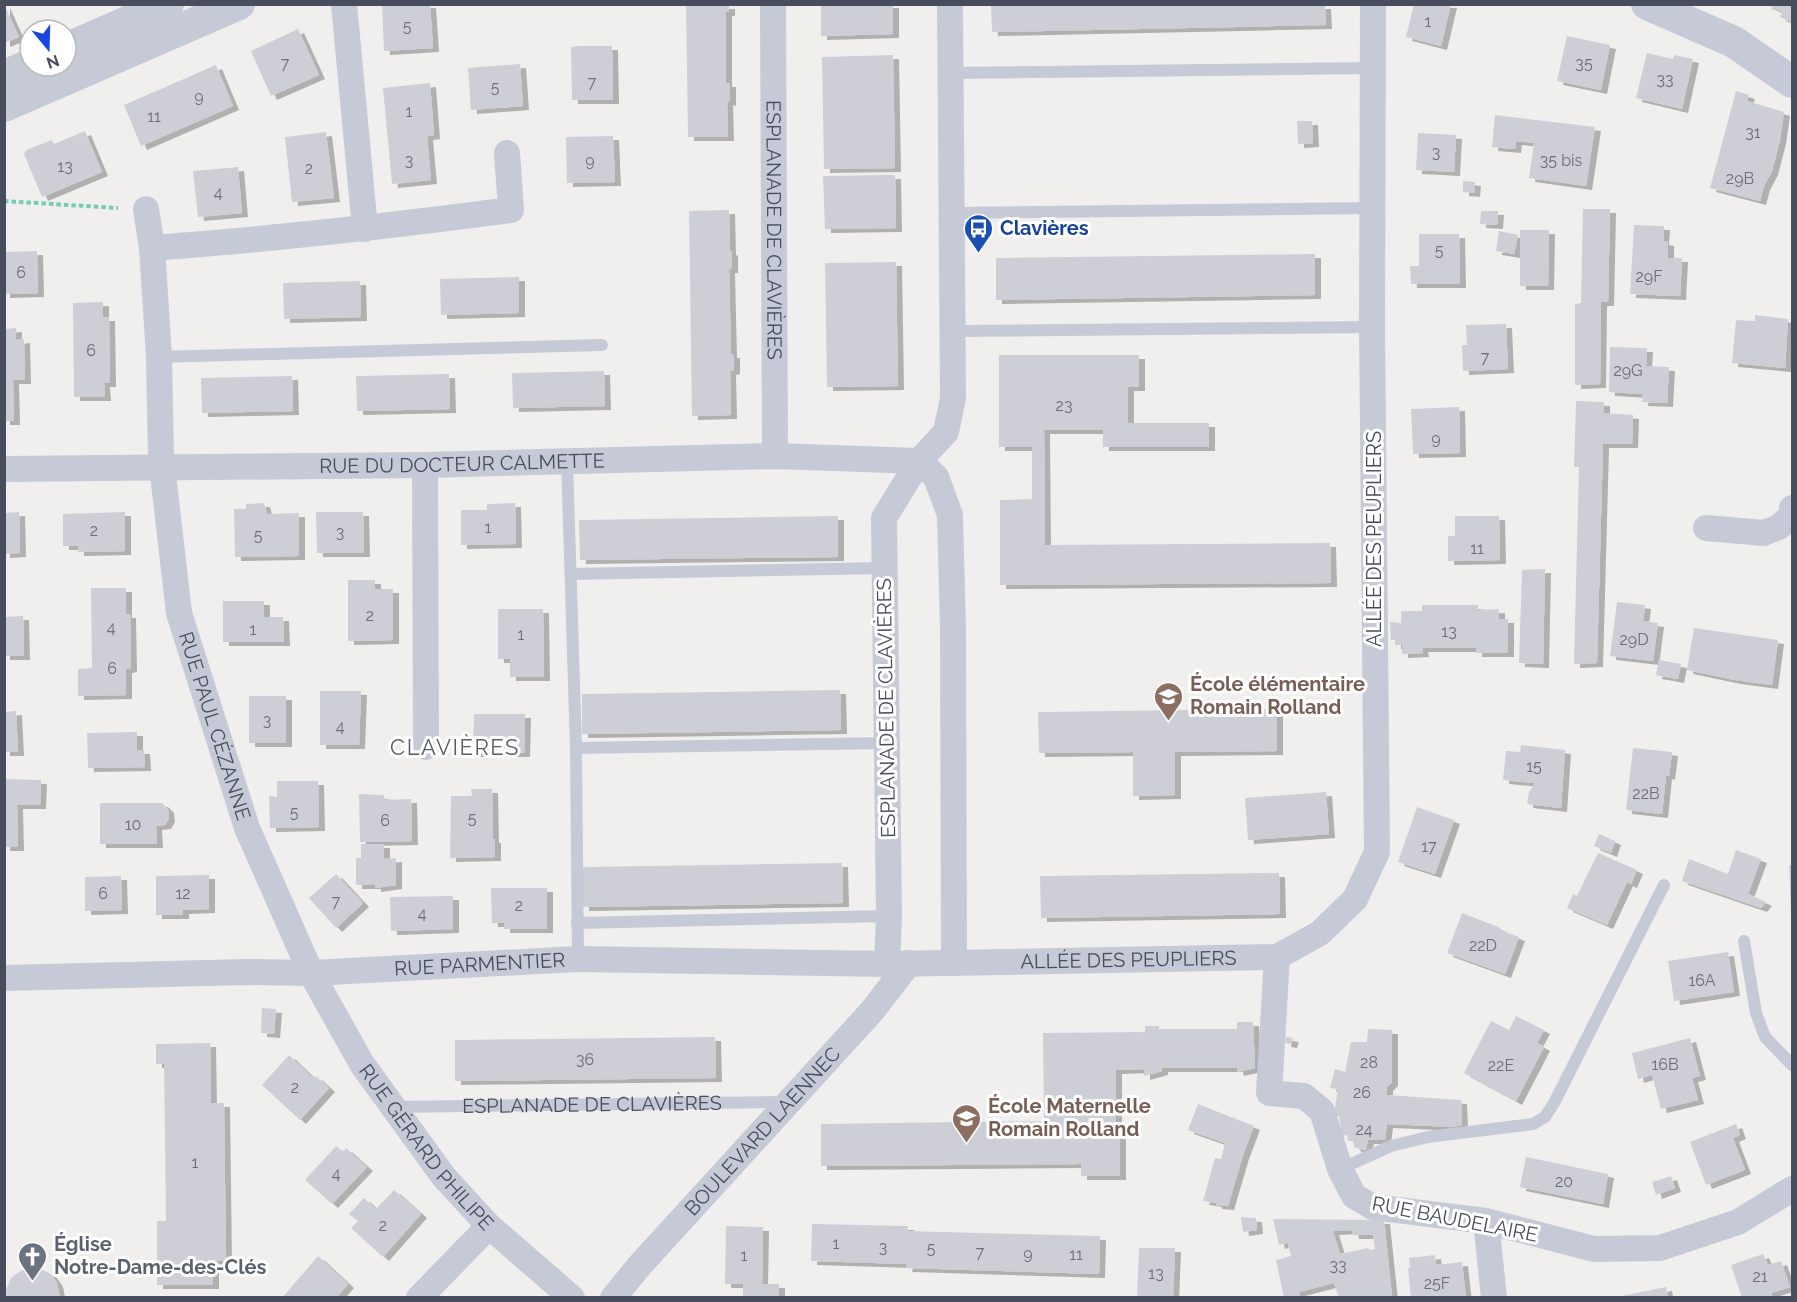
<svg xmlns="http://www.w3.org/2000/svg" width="1797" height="1302" viewBox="0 0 1797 1302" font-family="Raleway,sans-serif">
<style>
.building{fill:#cecfd6;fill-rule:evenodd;filter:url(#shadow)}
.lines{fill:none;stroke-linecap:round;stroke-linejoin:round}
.path{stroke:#75ccb4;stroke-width:4;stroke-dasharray:4.5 3;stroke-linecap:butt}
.service{stroke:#c5cad6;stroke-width:12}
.minor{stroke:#c5cad6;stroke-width:26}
.tertiary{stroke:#c5cad6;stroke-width:32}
.labels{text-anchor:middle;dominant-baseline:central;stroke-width:6;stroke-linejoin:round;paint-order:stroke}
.number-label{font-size:16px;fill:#696e7a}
.transit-label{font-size:20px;font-weight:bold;fill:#164399;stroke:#fff;text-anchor:start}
.street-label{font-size:20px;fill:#474d5c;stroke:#fff}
.education-label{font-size:20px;font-weight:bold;fill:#785e54;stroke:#fff;text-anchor:start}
.worship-label{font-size:20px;font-weight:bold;fill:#5b616d;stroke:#fff;text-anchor:start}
.quarter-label{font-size:22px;letter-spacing:1.5px;fill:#5b5d63;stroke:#fff}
</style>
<defs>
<filter id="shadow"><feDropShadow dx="6" dy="4" stdDeviation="0" flood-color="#0004"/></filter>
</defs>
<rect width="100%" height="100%" fill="#f1efee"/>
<!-- building -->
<path class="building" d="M4 4 19 37 4 43Z
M382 4H430L433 48 384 51Z
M821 4H893V34L821 36Z
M1414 4H1451L1441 46 1406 37Z
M1765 4H1792V22L1780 17 1782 12Z
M686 5H729V12H726V83H730V102L727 101 728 137H688Z
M991 5H1325L1326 25 992 32Z
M298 29 319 75 271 96 251 51Z
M1567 36 1610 45 1601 90 1557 81Z
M578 46H612L613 100H572L571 47Z
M1647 53 1673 59 1674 55 1693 59 1682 109 1636 98Z
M893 55 895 168 824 169 822 57Z
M520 64 523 106 471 110 468 68Z
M216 65 233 106 141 146 124 105Z
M430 83 434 135 427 136 431 180 392 184 383 88Z
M1736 91 1749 95 1747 101 1784 112 1780 140 1772 171 1764 186 1760 201 1710 188Z
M1495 115 1595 127 1586 186 1529 178 1534 143 1516 141 1515 149 1492 147Z
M1297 121H1312L1313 143 1298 144Z
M85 131 102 172 42 197 24 154 26 150 52 140 54 144Z
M326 132 334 198 292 202 285 137Z
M1418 133 1456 135 1454 172 1416 170Z
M613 136 615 182 567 183 566 137Z
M238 167 242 213 198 217 193 171Z
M895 175 896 228 825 229 823 176Z
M1463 181 1475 182 1474 193 1463 192Z
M1583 209H1610L1608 302H1601L1600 384 1575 385V304L1581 303Z
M729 210 730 251 732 252V269H729L731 354H734V370L730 371 731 415 692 416 689 211Z
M1481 211H1498L1497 225 1480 224Z
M1634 225 1664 226 1663 241 1668 242V258H1682L1680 296 1630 294Z
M1520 230H1549L1548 286H1520Z
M1499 231 1518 235 1514 254 1496 251Z
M1419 234H1459L1460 284H1411L1410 266H1419Z
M37 251 38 293 4 294V252Z
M1315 254V295L996 300V258Z
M896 262 898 386 827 387 825 263Z
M519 277V313L441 315 440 279Z
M360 281 361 317 284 319 283 283Z
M103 302V317H109L110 383H104L105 397H74L73 303Z
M1755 315 1788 319 1785 368 1732 363 1736 320 1755 321Z
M1506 324 1508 369 1463 371 1462 345H1467L1466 325Z
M16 328V340L24 339 25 380H13L14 421H4V329Z
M1610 347 1647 348 1646 366 1669 367 1667 403 1642 402 1643 394 1609 392Z
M999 355H1139V387H1128V423H1209V447H1103V430H1044L1045 545 1330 543 1331 583 1000 585V500L1032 499V447H999Z
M604 371 605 406 513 408 512 373Z
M449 374 450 409 357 411 356 376Z
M292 376 293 411 202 413 201 378Z
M1576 401 1604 402V413L1633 415 1632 444H1603L1597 663 1574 664 1579 467H1574Z
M1459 407 1460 453 1413 454 1411 409Z
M264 503 267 514 299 513V556L235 557 234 509H246V504Z
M515 503 516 544 461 545V510H487V504Z
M19 512 20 553 4 554V513Z
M125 512V551L78 552V546H63V514Z
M316 512H363L364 553H317Z
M838 516V557L580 560 579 520Z
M1455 516H1499L1500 560 1448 561V536H1455Z
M1545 569 1543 664 1519 663 1522 570Z
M348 580H375V589H393V640L348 641Z
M91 588H126V614H130L131 668 126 669V695L78 696V669L92 668Z
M223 601H264V617H283L284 642H223Z
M1617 602 1645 605 1643 621 1658 623 1653 661 1610 656Z
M1422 605H1478V610L1499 609V619H1508V653H1476V648H1422L1423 653 1402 654V645H1395V640H1391L1390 622 1401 623V611H1422Z
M498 609H543L544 677H510V659H498Z
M23 616 24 656H4V617Z
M1694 628 1778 640 1772 685 1735 680 1687 670Z
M1659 660 1681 664 1678 679 1656 675Z
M840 690 841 730 582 734V694Z
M320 691H361L359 745H320Z
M249 696H286V743H249Z
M1277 709V751L1175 752V795L1133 796V752L1039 753 1038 712Z
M16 711 18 752H4V712Z
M474 714H525L524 753H473Z
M137 732V750H144L145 767 88 768 87 733Z
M1521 745 1565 750 1561 808 1527 804 1529 792 1535 783 1503 780 1506 751 1520 752Z
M1633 748 1672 752 1669 776 1666 775 1662 814 1626 810Z
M4 779 41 780 40 805H17L18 847H4Z
M277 781H318L319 827 270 828 269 796 277 797Z
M471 789H492L493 839H495V857L450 858 451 796H472Z
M1326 792 1329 834 1248 840 1245 798Z
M359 794 384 795V800L411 799 412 841 360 842Z
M100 803H162L168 809 169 818 165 825 156 826 157 844H100Z
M1417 807 1454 820 1435 874 1398 862Z
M1599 834 1615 841 1611 853 1594 846Z
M361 844H384V859L396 858V885L375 888V885H356V858H361Z
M1736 850 1761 859 1748 894 1766 902 1761 908 1682 881 1689 859 1728 874Z
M1598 853 1637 870 1631 884 1627 882 1607 925 1567 908 1573 894 1577 896Z
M842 863 843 903 583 907V867Z
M1789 865H1792V911H1791Z
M1279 873 1280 914 1041 918 1040 876Z
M336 874 363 903 336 928 309 898Z
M209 875V909L183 910V915H156V876Z
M121 876 122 910 85 911V877Z
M491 888H547V929H504V923H492Z
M453 896V929L391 931 390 897Z
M1462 913 1501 928 1500 930 1519 937 1505 974 1447 953Z
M1728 952 1734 992 1674 1001 1668 961Z
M262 1008 276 1009 274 1034 261 1033Z
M1516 1016 1544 1030 1537 1043 1544 1047 1516 1101 1464 1073 1491 1021 1509 1030Z
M1237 1022H1253L1255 1068 1238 1072 1237 1068H1162V1071L1144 1076V1069L1116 1070V1131H1120V1176H1081V1164L821 1166V1124L1044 1121 1043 1033 1145 1032V1026H1159V1029H1237Z
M1368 1029 1392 1030V1082L1387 1087V1095L1461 1100 1462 1125 1453 1127 1387 1124 1385 1140H1368L1366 1149 1361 1150 1354 1147V1141H1348L1347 1135 1342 1136 1339 1116 1335 1117 1334 1113 1338 1089 1330 1088 1335 1069 1345 1072 1351 1042H1367Z
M715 1037 716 1078 455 1081V1040Z
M1286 1037 1293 1038 1291 1044 1285 1043Z
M1690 1038 1700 1076 1692 1078 1698 1100 1661 1109 1652 1075 1638 1079 1632 1053Z
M210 1043 211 1103H224L226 1261H213V1285H157V1221H166L164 1064H156V1044Z
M289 1055 313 1078 316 1076 329 1088 300 1120 262 1085Z
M1198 1104 1254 1126 1243 1155 1228 1206 1216 1205V1203L1203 1201 1215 1158 1221 1159 1225 1143 1188 1130Z
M1736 1124 1740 1135 1733 1138 1745 1170 1706 1185 1690 1142Z
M336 1146 343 1152 346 1148 367 1167 332 1204 305 1180Z
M1526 1157 1608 1174 1603 1204 1520 1187Z
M1671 1176 1675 1188 1656 1195 1652 1182Z
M394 1190 421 1214 383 1257 351 1228 358 1221 349 1214 364 1198 376 1209Z
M1241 1217 1256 1218 1257 1230 1243 1232Z
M1273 1219 1384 1220 1392 1296 1339 1298 1334 1283 1299 1292 1300 1298H1284L1276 1260 1291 1256 1288 1243 1279 1245ZM1352 1230 1353 1235H1373L1375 1249 1370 1250 1368 1248 1340 1254 1333 1231Z
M812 1224 908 1226 907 1231 1100 1236 1099 1274 906 1268 907 1264 811 1261Z
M726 1226 763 1227 762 1284H779V1298H743V1284H725Z
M1139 1248H1175L1173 1298H1137Z
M1763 1254 1768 1265 1781 1261 1790 1287 1771 1293 1773 1298H1742L1731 1265Z
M1435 1255 1436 1265 1462 1262 1466 1298H1411L1408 1268 1410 1267 1409 1258Z
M318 1256 348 1284 336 1298H282Z
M27 1268H38L51 1274 57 1283 60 1298H6V1290L11 1278 16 1274Z
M1666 1287 1668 1298H1621V1296Z"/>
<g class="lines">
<!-- path -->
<path class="path" d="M4 201 118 208"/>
<!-- service -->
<g class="service">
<path d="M951 73 1373 68"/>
<path d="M953 213 1373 208"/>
<path d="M954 331 1372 327"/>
<path d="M159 357 602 345"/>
<path d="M567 461 576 748 578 959"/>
<path d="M571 574 884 568"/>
<path d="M576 748 887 743"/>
<path d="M577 923 889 916"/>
<path d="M1744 941 1756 1013 1765 1037 1792 1065"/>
<path id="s1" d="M392 1107 786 1102"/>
<path d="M1340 1169 1391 1146 1428 1137 1533 1124 1545 1117 1554 1103 1664 885"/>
</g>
<!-- minor -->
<g class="minor">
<path d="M344 4 365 229"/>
<path id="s2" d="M773 4 775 456"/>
<path id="s3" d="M507 153 511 210C391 226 272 239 152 248L159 357 161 457 179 613 247 828 311 973 362 1064 444 1177 489 1226 572 1298"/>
<path d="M146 209 152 248"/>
<path d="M919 461 936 477 950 515 953 629 954 963"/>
<path d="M425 465 426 747"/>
<path id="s4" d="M4 469 425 465 775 456 919 461"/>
<path d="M1706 528 1764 533 1779 527 1792 515V508"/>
<path d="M1277 957 1269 1093 1304 1096 1322 1111 1340 1169 1354 1196 1373 1207 1486 1221 1594 1249 1660 1248 1738 1222 1792 1189"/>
<path d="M887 964 889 916 884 518 919 461 946 432 953 398 950 4"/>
<path id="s5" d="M4 978 247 972 311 973 578 959 887 964 1277 957 1320 933 1355 899 1377 852 1372 327 1373 4"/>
<path d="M1486 1221 1494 1298"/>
<path d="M419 1298 489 1226"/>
<path id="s6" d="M613 1298 640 1265 872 1011 909 963"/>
</g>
<!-- tertiary -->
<path class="tertiary" d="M1647 4 1734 42 1792 82
M66 49 168 4
M4 76 30 65
M4 106 239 4"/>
</g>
<!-- icons -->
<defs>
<symbol id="bus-pin" viewBox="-11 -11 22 30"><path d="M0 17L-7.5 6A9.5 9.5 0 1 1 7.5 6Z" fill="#1a4fb4" stroke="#fff"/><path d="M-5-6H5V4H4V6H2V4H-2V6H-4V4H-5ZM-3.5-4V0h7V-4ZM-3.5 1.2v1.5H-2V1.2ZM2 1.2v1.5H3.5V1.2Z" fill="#fff"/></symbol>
<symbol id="school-pin" viewBox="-11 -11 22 30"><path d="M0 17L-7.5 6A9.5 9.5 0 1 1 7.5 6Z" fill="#8d6e63" stroke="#fff"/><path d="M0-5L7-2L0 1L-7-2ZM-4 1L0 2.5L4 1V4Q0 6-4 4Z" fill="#fff"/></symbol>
<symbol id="church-pin" viewBox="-11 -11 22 30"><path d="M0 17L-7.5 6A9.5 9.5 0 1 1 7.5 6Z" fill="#6b7280" stroke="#fff"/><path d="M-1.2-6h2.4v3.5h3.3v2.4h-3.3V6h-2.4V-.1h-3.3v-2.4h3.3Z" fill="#fff"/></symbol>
</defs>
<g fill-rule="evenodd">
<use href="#bus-pin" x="962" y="212" width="33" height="45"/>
<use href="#school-pin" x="1152" y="680" width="33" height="45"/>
<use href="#school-pin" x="950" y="1102" width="33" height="45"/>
<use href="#church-pin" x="16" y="1240" width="33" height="45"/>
</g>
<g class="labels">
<!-- number labels -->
<g class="number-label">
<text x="1428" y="21">1</text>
<text x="407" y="26">5</text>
<text x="285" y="63">7</text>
<text x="1584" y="63">35</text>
<text x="1665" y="79">33</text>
<text x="592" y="82">7</text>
<text x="495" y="87">5</text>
<text x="199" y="96">9</text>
<text x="409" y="111">1</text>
<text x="154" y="116">11</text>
<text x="1753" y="132">31</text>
<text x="1436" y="152">3</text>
<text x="409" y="160">3</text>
<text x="590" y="160">9</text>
<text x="1561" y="160">35 bis</text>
<text x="65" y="166">13</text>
<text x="309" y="168">2</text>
<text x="1740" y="178">29B</text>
<text x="218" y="192">4</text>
<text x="1439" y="250">5</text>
<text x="21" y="272">6</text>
<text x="1649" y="276">29F</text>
<text x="91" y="350">6</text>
<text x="1485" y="357">7</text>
<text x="1628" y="370">29G</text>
<text x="1064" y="405">23</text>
<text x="1436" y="438">9</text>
<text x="488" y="527">1</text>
<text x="94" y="530">2</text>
<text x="340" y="532">3</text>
<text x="258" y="535">5</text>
<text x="1477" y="548">11</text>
<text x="370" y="615">2</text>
<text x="111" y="627">4</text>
<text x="253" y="629">1</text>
<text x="1449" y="631">13</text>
<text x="521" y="634">1</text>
<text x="1634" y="639">29D</text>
<text x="112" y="668">6</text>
<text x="267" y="720">3</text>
<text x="340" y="726">4</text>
<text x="1534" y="766">15</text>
<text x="1646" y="793">22B</text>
<text x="294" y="812">5</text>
<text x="472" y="818">5</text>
<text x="385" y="820">6</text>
<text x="133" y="824">10</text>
<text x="1429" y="846">17</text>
<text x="103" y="893">6</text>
<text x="183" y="893">12</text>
<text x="336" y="901">7</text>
<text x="519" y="905">2</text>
<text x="422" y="913">4</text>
<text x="1483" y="945">22D</text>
<text x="1702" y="980">16A</text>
<text x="585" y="1059">36</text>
<text x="1369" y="1062">28</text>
<text x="1665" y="1064">16B</text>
<text x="1501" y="1065">22E</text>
<text x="295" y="1087">2</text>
<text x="1362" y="1092">26</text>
<text x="1364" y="1129">24</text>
<text x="195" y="1162">1</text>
<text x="336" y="1173">4</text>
<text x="1564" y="1181">20</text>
<text x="383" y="1225">2</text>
<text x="836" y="1243">1</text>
<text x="883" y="1247">3</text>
<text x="931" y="1248">5</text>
<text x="980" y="1252">7</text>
<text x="1028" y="1253">9</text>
<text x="1076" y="1254">11</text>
<text x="744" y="1255">1</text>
<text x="1338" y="1265">33</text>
<text x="1156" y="1273">13</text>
<text x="1760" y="1276">21</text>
<text x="1437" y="1283">25F</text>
</g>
<!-- transit labels -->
<g class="transit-label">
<text x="1000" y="228">Clavières</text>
</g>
<!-- street labels -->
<g class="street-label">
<text stroke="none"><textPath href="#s2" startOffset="226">ESPLANADE DE CLAVIÈRES</textPath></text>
<text stroke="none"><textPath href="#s4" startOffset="458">RUE DU DOCTEUR CALMETTE</textPath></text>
<text transform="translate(1374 539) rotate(-90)">ALLÉE DES PEUPLIERS</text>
<text transform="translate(886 708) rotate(-91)">ESPLANADE DE CLAVIÈRES</text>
<text stroke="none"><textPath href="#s3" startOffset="903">RUE PAUL CÉZANNE</textPath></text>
<text stroke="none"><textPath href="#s5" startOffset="1125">ALLÉE DES PEUPLIERS</textPath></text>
<text stroke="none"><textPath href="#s5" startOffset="476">RUE PARMENTIER</textPath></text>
<text stroke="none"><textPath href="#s1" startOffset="200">ESPLANADE DE CLAVIÈRES</textPath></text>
<text stroke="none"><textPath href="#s6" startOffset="224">BOULEVARD LAENNEC</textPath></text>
<text stroke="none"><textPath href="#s3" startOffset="1378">RUE GÉRARD PHILIPE</textPath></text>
<text transform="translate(1455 1219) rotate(11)">RUE BAUDELAIRE</text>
</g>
<!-- education labels -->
<g class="education-label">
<text x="1190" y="684">École élémentaire<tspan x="1190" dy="23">Romain Rolland</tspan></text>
<text x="988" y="1106">École Maternelle<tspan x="988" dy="23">Romain Rolland</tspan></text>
</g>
<!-- worship labels -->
<g class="worship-label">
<text x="54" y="1244">Église<tspan x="54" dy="23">Notre-Dame-des-Clés</tspan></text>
</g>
<!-- quarter labels -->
<g class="quarter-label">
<text x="455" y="747">CLAVIÈRES</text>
</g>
</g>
<!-- border -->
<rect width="1797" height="1302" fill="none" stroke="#474d5c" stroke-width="12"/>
<!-- north arrow -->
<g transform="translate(48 48) rotate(161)"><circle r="28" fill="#ffffff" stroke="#b5b8be" stroke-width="1.5"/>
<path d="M0-4.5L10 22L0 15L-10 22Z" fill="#1a45e0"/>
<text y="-9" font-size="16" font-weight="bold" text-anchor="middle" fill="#474d5c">N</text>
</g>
</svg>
